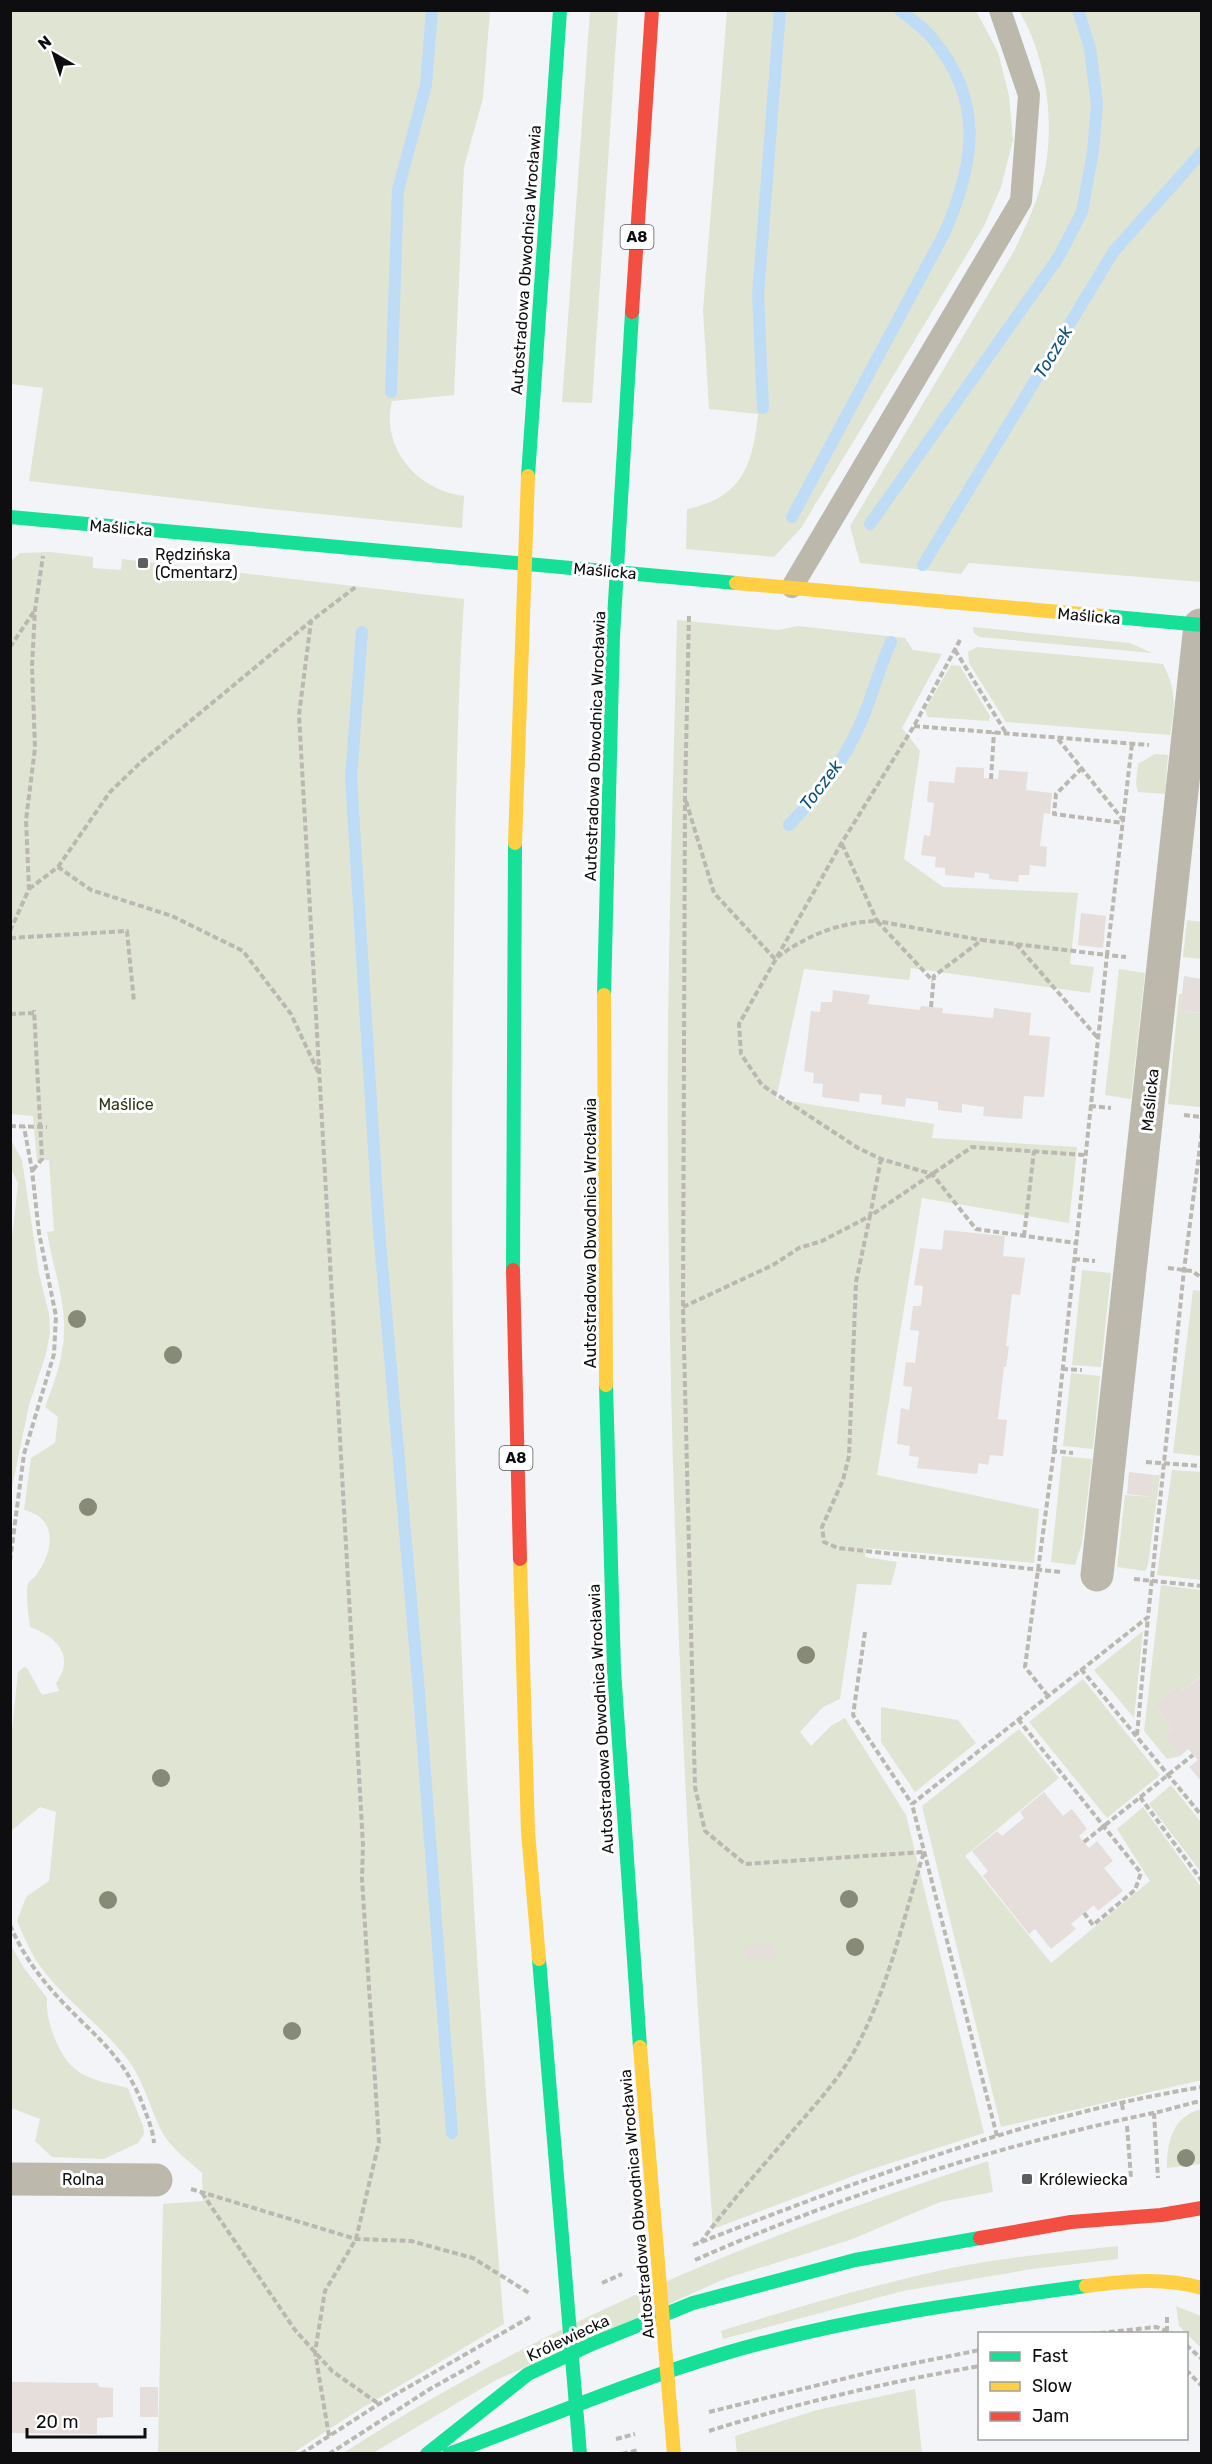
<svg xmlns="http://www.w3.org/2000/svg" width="1212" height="2464" viewBox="0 0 1212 2464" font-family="Rubik,sans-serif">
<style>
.green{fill:#dfe5d2}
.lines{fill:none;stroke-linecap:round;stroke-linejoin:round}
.stream{stroke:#bedcf6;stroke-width:12}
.building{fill:#e6deda}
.path{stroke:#bab8b1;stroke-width:4;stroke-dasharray:6 3;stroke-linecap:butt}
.lane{stroke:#bcb8ac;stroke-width:22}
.street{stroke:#bcb8ac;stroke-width:33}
.fast{stroke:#16e098;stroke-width:14}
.slow{stroke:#ffcf43;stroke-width:14}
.jam{stroke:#f24e42;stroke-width:14}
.tree{fill:#868a77}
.poi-dot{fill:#5e5e61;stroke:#fff;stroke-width:2}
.labels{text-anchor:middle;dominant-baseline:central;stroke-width:6;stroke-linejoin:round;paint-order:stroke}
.shield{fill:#fff;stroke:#565658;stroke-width:1.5}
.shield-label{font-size:15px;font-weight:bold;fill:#0e0e10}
.street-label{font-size:16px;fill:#0e0e10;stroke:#fff}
.poi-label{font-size:16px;fill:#0e0e10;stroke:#fff;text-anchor:start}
.park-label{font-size:16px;fill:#2d340f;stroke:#fff}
.water-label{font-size:18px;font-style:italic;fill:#0f537f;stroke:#fff}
</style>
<rect width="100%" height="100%" fill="#f2f4f7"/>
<!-- green -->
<path class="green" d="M10 11H490L483 98 464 167 454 395 392 401C380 448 418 491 464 496L462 528 269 509 29 481 43 388 11 384Z
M590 11H618L592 403 562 402Z
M727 11H976L998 52 1009 96 1013 140 1001 187 984 226 801 528 774 557 686 549 687 509C742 498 753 465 758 414L709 409 703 310Z
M1019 11H1201V582L969 563 961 574 860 563 850 526 1014 251C1027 224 1041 194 1046 164 1054 114 1045 54 1019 11Z
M50 552 93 557V568L121 570 122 559 464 599C455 738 455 876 453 1015 447 1452 467 1889 504 2324L357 2411 293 2453H158L163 2204 203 2201 202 2173C188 2160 170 2148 161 2130 149 2106 144 2081 128 2060 102 2025 65 2001 40 1966 30 1952 24 1936 17 1921L26 1897 49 1881 56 1812 40 1807 11 1831 10 1748 18 1672 24 1667 27 1668 42 1695 59 1691 56 1683C76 1656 56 1636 30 1627 29 1618 25 1592 28 1584 29 1581 35 1577 37 1574 54 1550 58 1518 24 1510L31 1458 55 1443 58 1417 45 1407C54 1383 63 1359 64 1334 66 1300 52 1265 47 1232L54 1231 49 1160 37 1161 33 1116 10 1114 11 561 20 553Z
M677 620 778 630 798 626 905 638 913 650 942 654 902 728 920 751 904 859 943 887 1078 893 1070 964 1094 967 1090 993 911 968 909 980 804 969 776 1099 934 1124 932 1138 1077 1147 1069 1223 922 1198 877 1475 1039 1509 1034 1563 866 1548 865 1557 897 1562 891 1585 857 1584 840 1699 823 1707 800 1732 811 1746 832 1725 845 1718 906 1815 984 2133 869 2170 713 2229C687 1877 670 1524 668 1170 666 987 673 803 677 620Z
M973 627 1130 643 1152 653 979 637 974 633Z
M977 647 1163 664C1177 692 1175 705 1170 735L1006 722 969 663 968 652Z
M951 665 960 666 990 716 989 721 928 717 925 710Z
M1155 754 1168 755 1165 794 1138 792 1136 784 1138 764Z
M1187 920 1201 922V959L1183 957Z
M1119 969 1145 973 1131 1099 1105 1095Z
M1179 994H1182L1180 1011 1201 1013 1200 1107 1168 1104Z
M11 1140 22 1160 39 1273 49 1314 50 1333 46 1354 29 1405 11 1492 10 1257 18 1183 11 1169Z
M1082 1270 1111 1273 1101 1367 1072 1365Z
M1193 1290 1201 1291V1456L1173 1453Z
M1071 1373 1100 1376 1093 1449 1063 1446Z
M1062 1456 1092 1459 1082 1543 1075 1565 1051 1562Z
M1172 1470 1201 1472V1580L1157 1575Z
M1154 1475H1160L1148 1565 1145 1571 1117 1567 1125 1495 1152 1497Z
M1161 1585 1201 1590V1676L1183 1691 1178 1686 1154 1705 1172 1729 1164 1736 1180 1756 1167 1759 1144 1731Z
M1143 1631 1134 1718 1094 1670Z
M1083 1679 1160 1775 1107 1818 1029 1722Z
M881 1707 958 1720 976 1743 915 1792 881 1742Z
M1019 1729 1059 1778 965 1856 1051 1963 1150 1881 1117 1829 1143 1807 1201 1887 1202 2080 1001 2127 922 1806Z
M1171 1785 1201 1822V1872L1149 1804Z
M10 1944 24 1968 47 1998C45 2020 59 2059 79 2072 93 2081 112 2084 128 2088L143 2126 144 2134 138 2143 104 2159 52 2157 35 2141 40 2119 11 2108Z
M1201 2109V2164L1167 2168C1167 2142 1172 2117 1201 2109Z
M988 2161 993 2192 940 2202 850 2240 727 2278 496 2380 373 2453 342 2454C544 2322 760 2236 988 2161Z
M1118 2246V2259L1032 2269 903 2291 723 2339 721 2331C797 2307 873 2285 951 2268 1006 2257 1062 2252 1118 2246Z
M1176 2306 1201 2316V2348L1179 2326Z
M915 2389 922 2453H737L735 2436 817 2410Z"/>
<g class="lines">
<!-- stream -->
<path class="stream" d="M391 392 398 190 426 85 432 10
M763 408 758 295 780 10
M792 517 945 232C975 162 985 101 932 38 923 27 910 19 900 10
M870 524 1058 258 1082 212 1093 152 1097 104 1090 48 1078 10
M923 565 1114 251 1202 152
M362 632 351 778 379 1230 419 1693 452 2133
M789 825C823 790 853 749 869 702 876 682 882 662 891 642"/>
</g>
<!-- building -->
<path class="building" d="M956 767 984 768V778L998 779 999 770 1028 772 1026 790 1052 793 1050 814 1044 813 1040 846 1047 847 1046 867 1030 865 1029 875H1019L1018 882 989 879V874L975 872 974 878 945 875V868L935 867 936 857 921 855 924 835 930 836 934 803 927 802 929 781 954 783Z
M1081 913 1106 916 1103 948 1078 945Z
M1184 976 1202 979V1013L1180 1011Z
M833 990 870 995 868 1004 920 1010 921 1006 943 1008 942 1013 993 1018 994 1008 1031 1013 1029 1035 1050 1037 1044 1097 1024 1096 1022 1119 983 1116 984 1107 962 1104V1113L938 1110V1102L906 1098 905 1107 881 1104 882 1095 860 1093 859 1102 822 1097 823 1084 813 1083 814 1073 804 1071 811 1011 820 1012 821 1002H832Z
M944 1230 1005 1236 1003 1256 1025 1258 1020 1295 1012 1294 1006 1346H1009L1006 1367H1004L998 1419 1007 1420 1003 1456 990 1455 988 1465 979 1463 977 1474 917 1468 919 1457 909 1456 910 1446 897 1444 901 1408 909 1410 912 1387 903 1386 906 1362 915 1363 919 1331 910 1330 913 1306H921L923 1286 914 1285 920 1248 942 1250Z
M1129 1472 1154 1475 1152 1497 1127 1494Z
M1202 1676V1782L1189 1767 1198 1760 1188 1749 1180 1756 1164 1736 1172 1729 1154 1705 1178 1686 1183 1691Z
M1044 1792 1063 1816 1072 1809 1087 1829 1079 1836 1089 1848 1097 1841 1113 1861 1104 1868 1123 1891 1098 1911 1094 1905 1071 1924 1076 1929 1051 1949 1035 1929 1029 1934 983 1876 988 1871 972 1851 997 1831 1002 1836 1014 1826 1024 1818 1020 1812Z
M771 1943 774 1956 748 1961 746 1948Z
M10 2382 98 2383 99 2387 113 2388V2417L97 2418V2434L10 2433Z
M140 2387H158V2417H140Z"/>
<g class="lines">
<!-- path -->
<path class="path" d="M689 616 685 795 683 1307 695 1787 705 1831 745 1864 924 1852C904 1916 889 1986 857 2046 839 2081 810 2110 785 2140 756 2174 727 2206 701 2242
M960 640 914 726 841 844 739 1024 741 1054 762 1085 858 1148 881 1159 932 1174 976 1229 1076 1243
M10 647 35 610
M955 650 1006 733
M914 726 1149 745
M1058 739 1123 820
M1082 768 1056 794 1054 814 1123 823
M991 779 994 732
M686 801 714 893 775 959C805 936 839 922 877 921L933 981
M842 844 877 921 981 940
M58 867 110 792 141 762 311 621
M29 889 58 867 91 890 172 916 243 951 291 1014 319 1074
M10 931 29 889 26 820 35 748 32 666 35 610 43 556
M10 938 127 931 134 1002
M1016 944 1097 1037
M931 1007 934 976 982 940 1107 955 1132 744
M10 1014 34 1013
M1090 1106 1111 1108
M1184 1115 1202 1117
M10 1126 47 1127
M33 1170 42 1159 34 1010
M1024 1236 1034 1151
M1074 1259 1095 1261
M1168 1268 1192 1271 1202 1278
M683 1307 773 1265 799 1248 822 1241 870 1216 881 1159
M1062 1369 1082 1370
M1054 1451 1107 955 1126 957
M1146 1462 1202 1466
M10 1561 24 1454 54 1354 56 1316 39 1233 32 1170 24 1127
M1060 1572 838 1548 824 1542 822 1527 843 1480 849 1456 856 1282 870 1216 972 1147 1085 1155
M1134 1579 1202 1586
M10 1628V1644
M865 1632 853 1715 912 1804
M1081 1669 1202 1816
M1048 1696 1025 1667 1054 1451 1073 1453
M1018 1719 1141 1873 1135 1890 1093 1925 1084 1913
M1137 1735 1148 1617
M1140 1797 1202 1881
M1084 1842 1193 1755
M10 1925C20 1948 32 1967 49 1987 86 2031 123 2050 144 2108 148 2119 153 2130 154 2143
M1122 2104 1123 2110
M1154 2113 1158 2178
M1127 2126 1131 2178
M997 2136 912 1804 1148 1617 1184 1270 1202 1131
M191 2189 356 2239 411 2241 473 2258 529 2293
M202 2193 295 2330 332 2371 379 2404
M693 2245C859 2181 1025 2116 1202 2087
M695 2260C842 2195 996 2146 1153 2113 1169 2110 1185 2104 1202 2101
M602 2283 622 2274
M1167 2317V2331L1173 2334
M1091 2334 1156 2327 1167 2331
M1186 2345 1202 2359
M1186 2370 1202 2386
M709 2412 875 2371 980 2350
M709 2431C797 2403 888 2382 980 2366
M329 2436 315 2352 325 2291 356 2239 379 2142 362 1879 363 1845 299 715 311 621 357 586
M616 2439 635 2434
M301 2454 379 2404 530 2317
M329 2454 430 2389 480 2361
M622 2454 638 2450"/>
<!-- lane -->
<path class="lane" d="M792 587 1021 201 1029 95 1000 10"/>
<!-- street -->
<path class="street" d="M1097 1575 1200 625
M10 2179 156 2180"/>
<!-- fast -->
<path class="fast" d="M528 476 560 10
M10 517 736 583
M1104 616 1202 625
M604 995 613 636 632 312
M513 1270 515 843
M606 1385 614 1670 640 2047
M539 1959 580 2454
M427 2454 528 2374 592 2344 693 2303 855 2260 980 2238
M449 2454C541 2420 631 2381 726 2353 843 2319 965 2302 1086 2286"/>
<!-- slow -->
<path class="slow" d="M736 583 1104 616
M515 843 528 476
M604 995 606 1385
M520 1559 528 1832 539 1959
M640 2047 674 2454
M1086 2286C1125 2281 1164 2277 1202 2288"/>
<!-- jam -->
<path class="jam" d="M632 312 652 10
M513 1270 520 1559
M980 2238 1071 2222 1161 2215 1202 2208"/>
</g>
<!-- trees -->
<g class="tree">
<circle cx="77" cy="1319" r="9"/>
<circle cx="173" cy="1355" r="9"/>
<circle cx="88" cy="1507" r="9"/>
<circle cx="806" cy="1655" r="9"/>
<circle cx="161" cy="1778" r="9"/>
<circle cx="849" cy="1899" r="9"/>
<circle cx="108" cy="1900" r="9"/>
<circle cx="855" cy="1947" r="9"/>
<circle cx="292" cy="2031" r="9"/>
<circle cx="1186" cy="2158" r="9"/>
</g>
<!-- markers -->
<g class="poi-dot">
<rect x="137" y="557" width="12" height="12" rx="3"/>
<rect x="1021" y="2173" width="12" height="12" rx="3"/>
</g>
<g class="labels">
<!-- shield labels -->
<g class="shield">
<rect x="620.5" y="225" width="33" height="24" rx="4.5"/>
<rect x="499.5" y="1446" width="33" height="24" rx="4.5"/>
</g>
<g class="shield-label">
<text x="637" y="237">A8</text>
<text x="516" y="1458">A8</text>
</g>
<!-- street labels -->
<g class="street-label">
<text transform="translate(526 260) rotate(-86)">Autostradowa Obwodnica Wrocławia</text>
<text transform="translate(121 528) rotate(5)">Maślicka</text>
<text transform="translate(605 571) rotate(5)">Maślicka</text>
<text transform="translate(1089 616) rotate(5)">Maślicka</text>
<text transform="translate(595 746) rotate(-88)">Autostradowa Obwodnica Wrocławia</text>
<text transform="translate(1150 1100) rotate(-84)">Maślicka</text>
<text transform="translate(590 1233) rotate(-90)">Autostradowa Obwodnica Wrocławia</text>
<text transform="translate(601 1719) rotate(-93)">Autostradowa Obwodnica Wrocławia</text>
<text x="83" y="2179">Rolna</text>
<text transform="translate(637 2204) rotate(-95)">Autostradowa Obwodnica Wrocławia</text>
<text transform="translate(568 2338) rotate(-25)">Królewiecka</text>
</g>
<!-- poi labels -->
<g class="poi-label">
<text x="155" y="554">Rędzińska<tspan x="155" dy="18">(Cmentarz)</tspan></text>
<text x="1039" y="2179">Królewiecka</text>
</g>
<!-- park labels -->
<g class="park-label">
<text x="126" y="1104">Maślice</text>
</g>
<!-- water labels -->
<g class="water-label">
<text transform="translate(1053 352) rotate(-59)">Toczek</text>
<text transform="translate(821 785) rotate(-53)">Toczek</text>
</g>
</g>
<!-- border -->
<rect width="1212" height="2464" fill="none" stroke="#0e0e10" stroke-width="24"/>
<!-- legend -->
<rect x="978" y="2332" width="210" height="108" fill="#ffffff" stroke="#9f9f9f" stroke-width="1.5"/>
<rect x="990" y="2352" width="30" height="9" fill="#16e098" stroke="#9f9f9f" stroke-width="1.5"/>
<text x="1032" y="2362" font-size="18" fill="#0e0e10">Fast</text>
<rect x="990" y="2382" width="30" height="9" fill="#ffcf43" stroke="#9f9f9f" stroke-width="1.5"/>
<text x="1032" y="2392" font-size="18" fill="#0e0e10">Slow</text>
<rect x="990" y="2412" width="30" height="9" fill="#f24e42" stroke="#9f9f9f" stroke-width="1.5"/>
<text x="1032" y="2422" font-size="18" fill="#0e0e10">Jam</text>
<!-- north arrow -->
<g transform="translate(54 54) rotate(321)" stroke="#ffffff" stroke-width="4.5" paint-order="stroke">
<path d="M0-4.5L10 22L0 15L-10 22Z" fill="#0e0e10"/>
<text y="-9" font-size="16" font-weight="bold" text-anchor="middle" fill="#0e0e10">N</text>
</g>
<!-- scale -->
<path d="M27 2428v9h118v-9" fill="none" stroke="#0e0e10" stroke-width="3"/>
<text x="36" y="2428" font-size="18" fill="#0e0e10" stroke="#ffffff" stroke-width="4.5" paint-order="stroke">20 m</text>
</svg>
